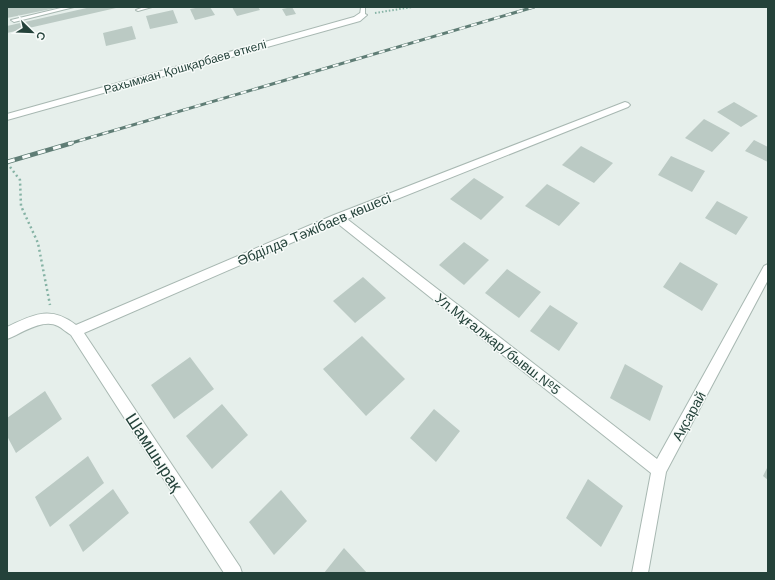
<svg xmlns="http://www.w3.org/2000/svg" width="775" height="580" viewBox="0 0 775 580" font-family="'Work Sans',sans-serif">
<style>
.building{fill:#bbcac4}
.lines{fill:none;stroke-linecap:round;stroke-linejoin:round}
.lane-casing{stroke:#a8b8b2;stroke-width:2}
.street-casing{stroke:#a8b8b2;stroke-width:2}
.path-far1{stroke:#86b3a5;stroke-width:2;stroke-dasharray:1.5 2;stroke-linecap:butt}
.path{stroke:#86b3a5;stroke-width:2.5;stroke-dasharray:2 3;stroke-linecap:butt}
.lane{fill:#fff;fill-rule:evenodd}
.street{fill:#fff;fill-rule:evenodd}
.rail-far1-casing{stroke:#5f7d75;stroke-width:3}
.rail-casing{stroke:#5f7d75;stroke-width:4.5}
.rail-far1{stroke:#f7fbf9;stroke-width:2;stroke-dasharray:6;stroke-linecap:butt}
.rail{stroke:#f7fbf9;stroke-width:3;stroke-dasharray:8;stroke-linecap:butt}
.labels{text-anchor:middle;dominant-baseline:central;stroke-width:3;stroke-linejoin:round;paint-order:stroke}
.far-street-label{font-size:12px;fill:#24423a;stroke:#f7fbf9}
.street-label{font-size:14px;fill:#24423a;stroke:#f7fbf9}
.near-street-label{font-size:17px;fill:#24423a;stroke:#f7fbf9}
</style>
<rect width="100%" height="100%" fill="#e6efeb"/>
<!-- building -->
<path class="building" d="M14 7H56V8L7 18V8Z
M91 7 116 8 7 33V26Z
M201 7H210L215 15 195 20 190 9Z
M232 7H258L260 10 237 16Z
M292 7 296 14 286 16 282 9Z
M173 10 178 23 150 29 146 16Z
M132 26 136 39 106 46 103 33Z
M734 102 758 116 741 127 717 112Z
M704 119 730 133 712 152 685 138Z
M754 140 768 147V162L745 151Z
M581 146 613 163 594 183 562 165Z
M671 156 705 171 692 192 658 175Z
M474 178 504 197 481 220 450 199Z
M547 184 580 203 559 226 525 206Z
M717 201 748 217 736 235 705 218Z
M464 242 489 260 464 285 439 265Z
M680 262 718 284 702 311 663 287Z
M507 269 541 292 519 318 485 293Z
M363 277 386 298 355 323 333 301Z
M550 305 578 323 559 351 530 331Z
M362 336 405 379 366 416 323 369Z
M190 357 214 389 174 419 151 385Z
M625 364 663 386 650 421 610 398Z
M45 391 62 419 16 453 7 436V418Z
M222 404 248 435 212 469 186 436Z
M434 409 460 431 436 462 410 438Z
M88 456 104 483 50 527 35 497Z
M768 466V480L763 476Z
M588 479 623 506 601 547 566 518Z
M113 489 129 513 83 552 69 525Z
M281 490 307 521 274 555 249 522Z
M344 548 367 573H324Z"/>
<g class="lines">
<defs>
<path id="lane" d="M65 7H74L14 22 11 20Z
M144 7H152L138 11 136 10Z
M361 7H365V16L360 15Z"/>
<path id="street" d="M360 13H363L367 15 360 21 7 120V114L354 17Z
M625 102 628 103 630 105 628 107 347 219 657 459 764 266 768 264V280L666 472 648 573H632L651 473 337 223 84 333 240 567 242 573H224L71 335C66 332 62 328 58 326 42 318 21 334 7 339V327C33 315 50 305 76 325L334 215Z"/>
</defs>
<!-- lane casing -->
<use href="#lane" class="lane-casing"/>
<!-- street casing -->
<use href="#street" class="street-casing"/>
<!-- path-far1 -->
<path class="path-far1" d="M375 13 412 7"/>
<!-- path -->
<path class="path" d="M7 163 20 180 21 206 38 243 50 305"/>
<!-- lane -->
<use href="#lane" class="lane"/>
<!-- street -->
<use href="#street" class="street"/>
<defs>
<path id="rail-far1" d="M68 144 534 7"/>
<path id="rail" d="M7 162 72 143"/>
</defs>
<!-- rail-far1 casing -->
<use href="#rail-far1" class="rail-far1-casing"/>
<!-- rail casing -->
<use href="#rail" class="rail-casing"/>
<!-- rail-far1 -->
<use href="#rail-far1" class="rail-far1"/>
<!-- rail -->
<use href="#rail" class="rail"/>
</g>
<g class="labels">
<!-- far-street labels -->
<g class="far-street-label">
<text transform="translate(185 67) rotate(-16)">Рахымжан Қошқарбаев өткелі</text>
</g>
<!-- street labels -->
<g class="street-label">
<text transform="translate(314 229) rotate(-23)">Әбділдә Тәжібаев көшесі</text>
<text transform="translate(498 344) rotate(38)">Ул.Мұғалжар/бывш.№5</text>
<text transform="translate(689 416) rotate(-61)">Ақсарай</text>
</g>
<!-- near-street labels -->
<g class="near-street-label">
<text transform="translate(154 452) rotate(57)">Шамшырақ</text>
</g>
</g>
<!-- border -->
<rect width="775" height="580" fill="none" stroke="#24423a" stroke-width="16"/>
<!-- north arrow -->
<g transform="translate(32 32) rotate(113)" stroke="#f7fbf9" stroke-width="3" paint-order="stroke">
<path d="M0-3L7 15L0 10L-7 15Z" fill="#24423a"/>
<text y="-6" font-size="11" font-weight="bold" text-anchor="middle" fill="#24423a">С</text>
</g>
</svg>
